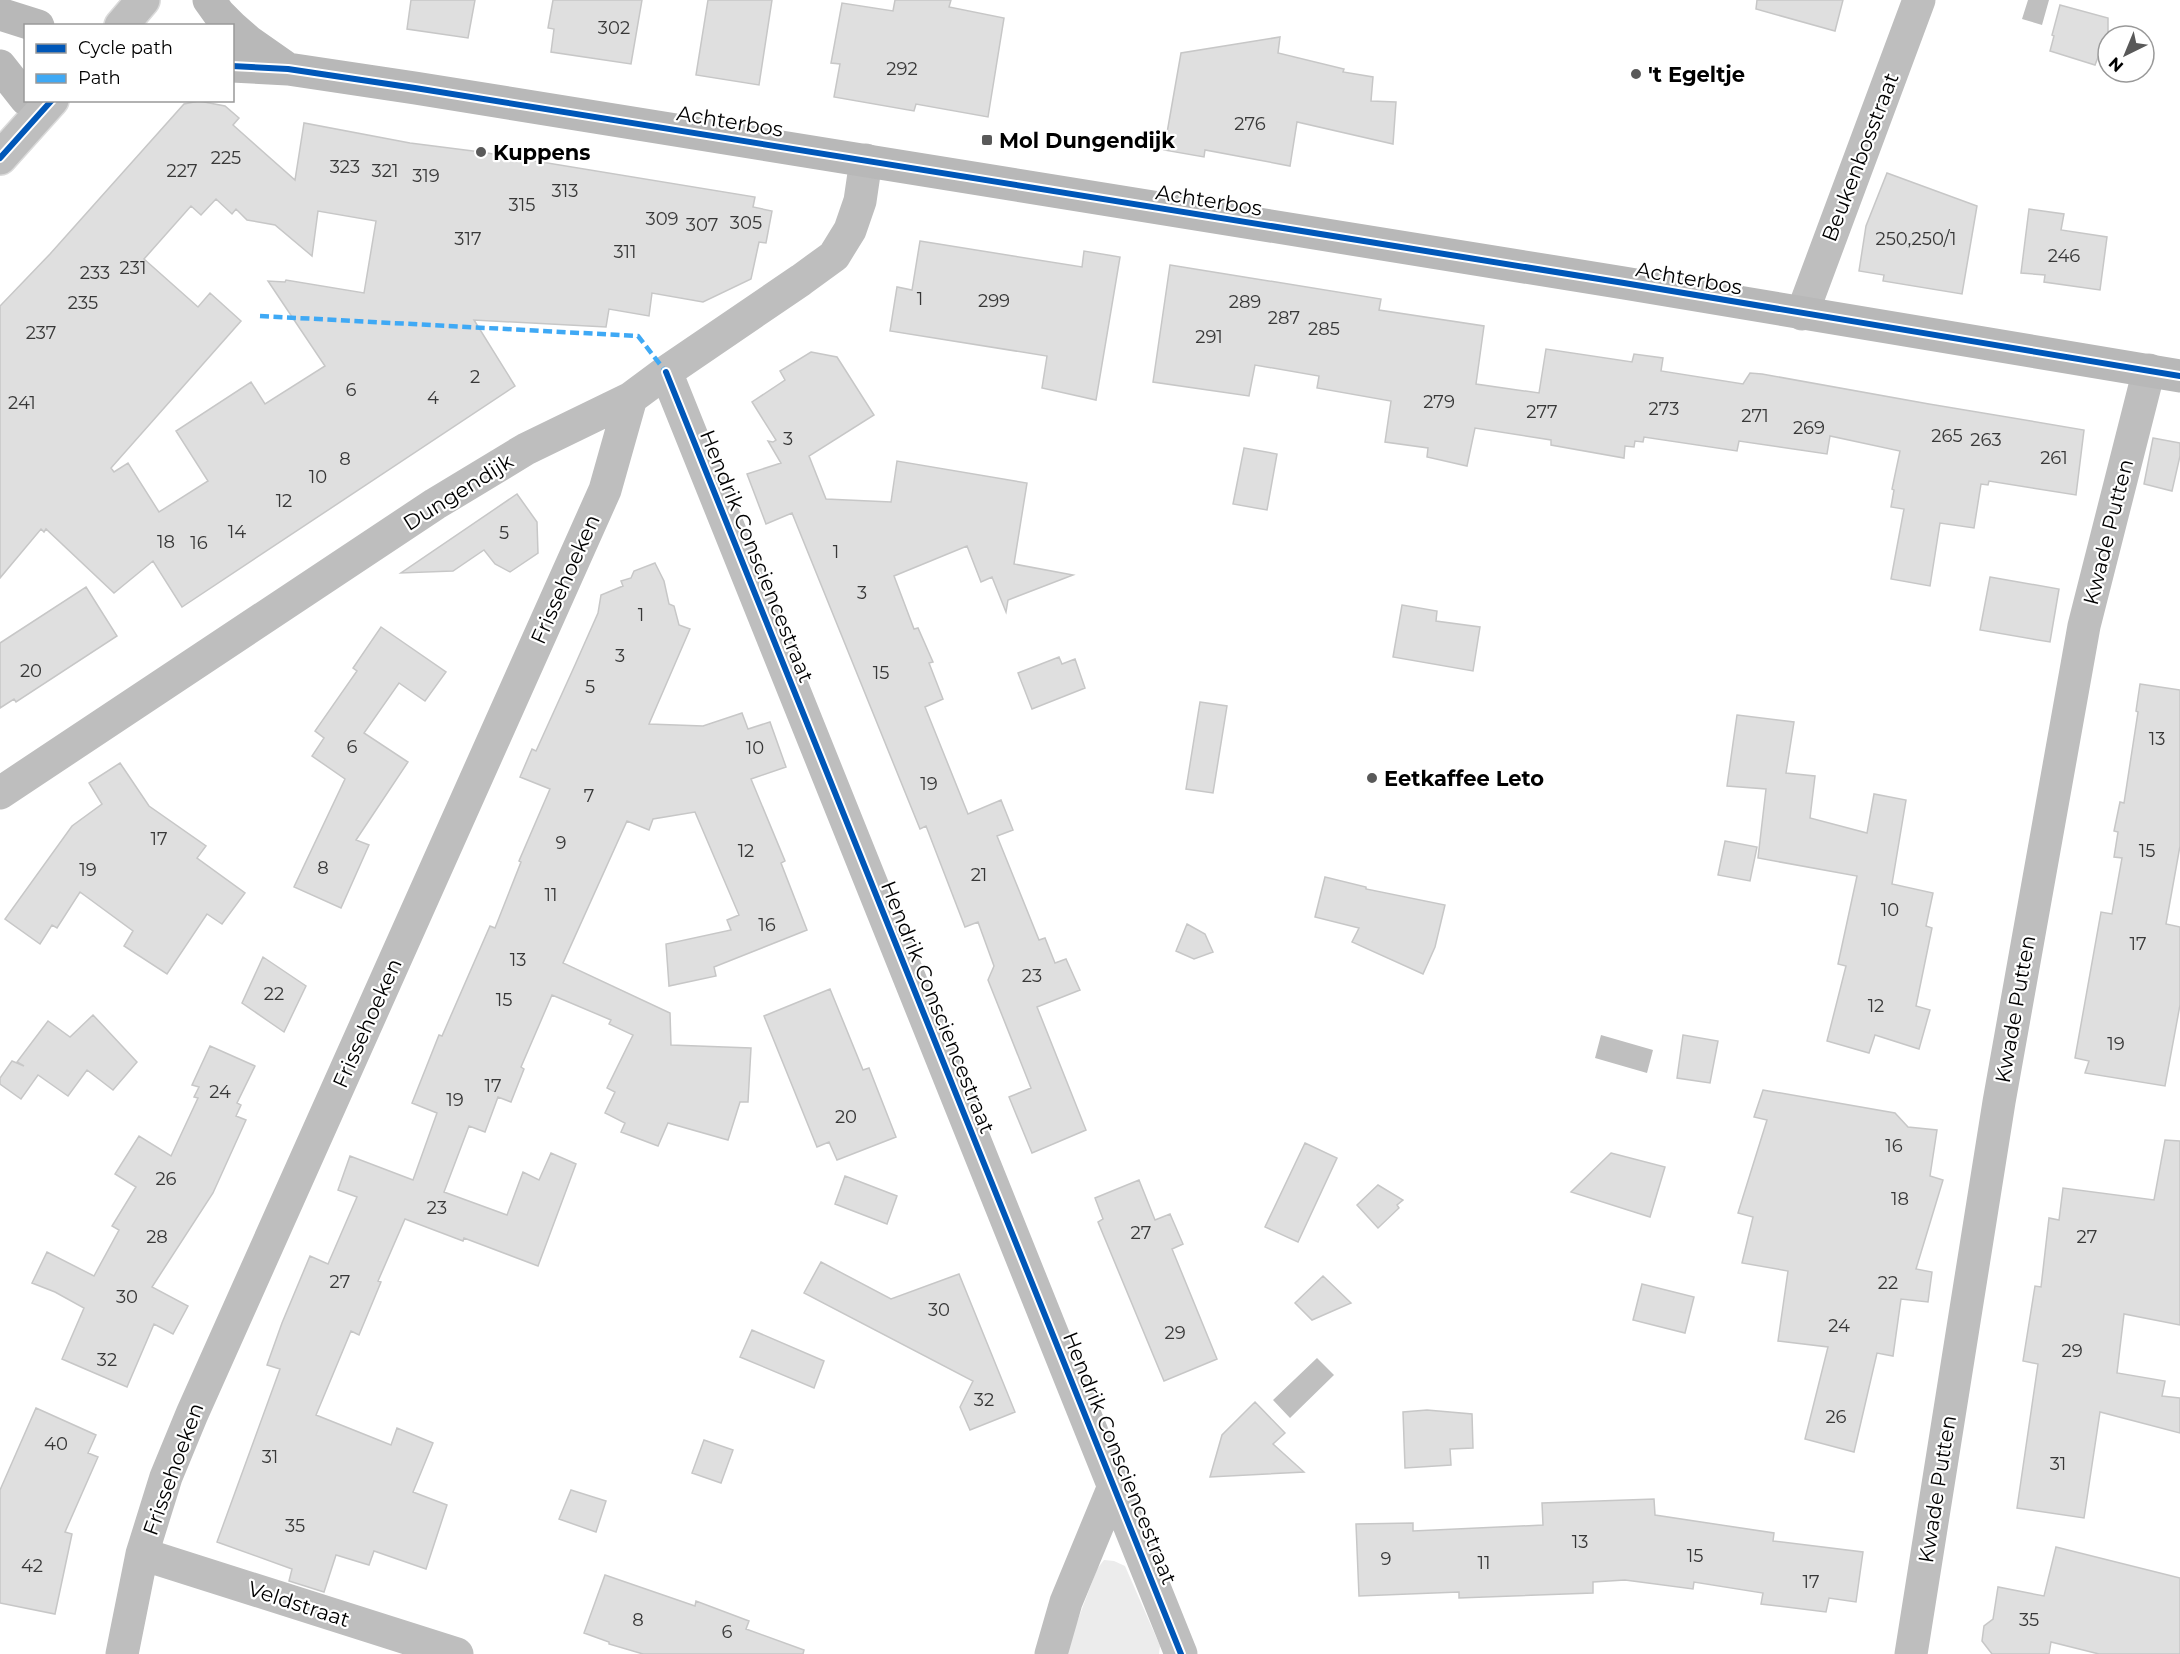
<svg xmlns="http://www.w3.org/2000/svg" width="2180" height="1654" viewBox="0 0 2180 1654" font-family="Montserrat,sans-serif">
<style>
.green{fill:#ececec}
.water{fill:#bfbfbf}
.building{fill:#dfdfdf;stroke:#c7c7c7;stroke-width:1.5;fill-rule:evenodd}
.lines{fill:none;stroke-linecap:round;stroke-linejoin:round}
.primary-casing{stroke:#dbdbdb;stroke-width:36}
.street{stroke:#bebebe;stroke-width:33}
.secondary{stroke:#b8b8b8;stroke-width:33}
.primary{stroke:#bebebe;stroke-width:33}
.quiet{stroke:#3fa9f5;stroke-width:4.5;stroke-dasharray:9 4.5;stroke-linecap:butt}
.cycleway-casing{stroke:#fff;stroke-width:10}
.cycleway{stroke:#0057b8;stroke-width:6}
.poi-dot{fill:#595959;stroke:#fff;stroke-width:2}
.labels{text-anchor:middle;dominant-baseline:central;stroke-width:4.5;stroke-linejoin:round;paint-order:stroke}
.number-label{font-size:18px;fill:#383838}
.poi-label{font-size:21px;font-weight:bold;fill:#000;stroke:#fff;text-anchor:start}
.street-label{font-size:21px;fill:#000;stroke:#fff}
</style>
<rect width="100%" height="100%" fill="#fff"/>
<!-- green -->
<path class="green" d="M1104 1560 1114 1561 1125 1566 1160 1646 1159 1654H1065L1097 1569Z"/>
<!-- water -->
<path class="water" d="M2028 0H2049L2042 25 2022 19Z
M1601 1035 1653 1050 1647 1073 1595 1058Z
M1317 1358 1334 1375 1290 1418 1273 1400Z"/>
<!-- building -->
<path class="building" d="M411 0H475L468 38 407 29Z
M553 0H642L631 64 551 52 554 29 548 28Z
M708 0H772L759 85 696 75Z
M895 0H951L949 7 1004 18 988 117 916 104 914 111 834 97 840 64 831 63 842 3 893 11Z
M1757 0H1843L1835 31 1756 9Z
M2060 5 2108 18V49L2102 47 2095 65 2050 51 2054 36 2052 35Z
M1280 37 1278 53 1344 69 1343 72 1373 77 1371 101 1396 102 1393 144 1297 122 1290 166 1205 150 1204 157 1164 150 1181 53Z
M199 101 225 106 239 118 233 125 295 180 304 123 410 143 481 152 755 197 753 207 772 211 766 243 759 242 751 279 703 302 652 293 649 316 609 309 606 327 474 320 515 386 182 607 153 561 114 593 46 529 44 532 41 529 0 578V306L50 254 184 104ZM216 199 232 214 236 209 247 220 275 225 312 256 318 211 376 221 364 293 286 280 285 282 268 281 325 366 265 404 251 382 176 431 208 481 159 512 128 463 114 472 111 468 241 321 210 293 198 307 144 259 191 206 201 215Z
M1887 173 1977 206 1962 294 1883 281 1884 275 1859 271 1866 226Z
M2029 209 2064 214 2061 230 2107 237 2100 290 2044 282 2045 275 2021 273Z
M920 241 1082 267 1084 251 1120 257 1096 400 1042 388 1047 356 890 331 897 287 912 290Z
M1170 265 1381 299 1379 310 1484 326 1476 384 1539 393 1546 349 1632 362 1634 354 1663 358 1661 371 1743 384 1750 373 1762 374 1929 404 2084 430 2076 495 1989 481 1988 485 1981 484 1974 528 1940 523 1930 586 1891 579 1904 509 1891 507 1894 490 1892 489 1900 451 1830 436 1827 454 1739 441 1737 451 1644 437 1643 442 1635 441 1634 447 1625 446 1624 458 1551 445V440L1475 428 1467 466 1427 457 1428 448 1385 442 1391 401 1317 388 1319 376 1255 365 1249 396 1153 382Z
M811 352 837 357 874 415 809 456 826 499 891 502 897 461 1027 483 1014 564 1073 575 1008 600 1006 612 992 577 981 582 967 546 894 576 914 629 918 628 933 662 929 663 943 699 925 707 968 814 1001 800 1013 830 997 836 1039 940 1045 938 1055 963 1066 959 1080 990 1037 1007 1086 1130 1032 1153 1009 1097 1031 1088 988 980 994 966 978 922 965 927 926 826 920 829 792 513 766 524 747 474 781 463 768 441 773 442 776 440 752 402 785 380 780 371Z
M2153 438 2180 443V456L2172 491 2144 484Z
M1244 448 1277 454 1267 510 1233 504Z
M517 494 537 522 538 553 510 572 495 564 484 550 453 571 401 573Z
M655 563 664 581 669 604 674 606 679 625 690 629 649 724 703 726 742 713 748 729 770 722 786 767 751 779 785 861 781 863 807 930 714 967 716 976 669 986 666 944 731 930 727 920 739 915 695 812 653 819 649 830 627 821 563 963 670 1013 671 1045 751 1048 748 1102H740L728 1140 668 1123 658 1146 621 1132 625 1123 605 1113 615 1092 607 1088 633 1035 609 1024 611 1020 552 995 521 1067 524 1069 511 1102 498 1097 485 1132 469 1126 444 1192 507 1215 523 1172 539 1180 551 1153 576 1164 538 1266 464 1238 463 1241 405 1219 378 1281 381 1282 359 1335 351 1331 316 1415 391 1445 397 1428 433 1443 413 1492 447 1505 426 1569 374 1551 369 1565 336 1555 324 1592 289 1581 292 1569 217 1542 280 1369 267 1365 282 1323 310 1256 328 1264 357 1197 338 1190 350 1156 413 1180 437 1113 412 1103 439 1035 442 1036 490 926 495 928 521 862 519 861 550 789 520 777 532 749 536 751 575 665 598 613 601 595 623 586 621 581 631 578 634 571Z
M1990 577 2059 589 2050 642 1980 630Z
M86 587 117 636 16 702 14 699 0 708V643Z
M1402 605 1437 611 1436 621 1480 627 1473 671 1393 657Z
M381 627 446 672 425 701 399 683 364 733 408 762 356 840 369 845 341 908 294 887 345 779 312 756 324 738 315 731 357 671 353 668Z
M1059 657 1062 664 1075 659 1085 688 1032 709 1018 673Z
M2140 684 2180 690V846L2166 924 2180 927V1005L2165 1086 2085 1073 2089 1061 2075 1058 2101 912 2112 914 2122 858 2114 857 2118 832 2114 831 2120 802 2124 803 2138 712 2136 711Z
M1200 702 1227 706 1213 793 1186 789Z
M1737 715 1794 722 1786 773 1815 776 1810 818 1867 833 1874 794 1906 800 1892 884 1933 893 1926 926 1932 928 1916 1006 1930 1010 1919 1049 1875 1035 1869 1053 1827 1041 1846 966 1838 964 1857 876 1758 858 1766 789 1727 786Z
M120 763 149 806 206 846 197 858 245 893 222 924 207 914 167 974 124 946 133 931 80 892 57 928 52 925 40 944 5 919 72 826 102 804 89 783Z
M1725 841 1757 847 1750 881 1718 875Z
M1325 877 1366 887V889L1445 905 1435 947 1423 974 1352 942 1359 928 1315 917Z
M1187 924 1205 934 1213 952 1194 959 1176 951Z
M263 957 306 986 284 1032 242 1003Z
M830 989 863 1070 869 1068 896 1137 837 1160 829 1142 817 1147 764 1016Z
M93 1015 137 1062 113 1090 87 1070 68 1096 38 1075 21 1099 0 1084V1078L12 1061 24 1066 17 1062 48 1021 70 1037Z
M1683 1035 1718 1041 1710 1083 1677 1078Z
M210 1046 255 1066 237 1103 241 1105 236 1116 246 1120 213 1193 152 1287 188 1306 173 1334 154 1324 127 1387 62 1359 84 1308 55 1292 32 1283 47 1252 94 1276 119 1230 112 1226 136 1187 115 1174 139 1136 171 1156 198 1098 194 1097 199 1087 192 1085Z
M1763 1090 1895 1113 1908 1127 1937 1130 1930 1176 1943 1180 1916 1269 1932 1272 1928 1302 1901 1299 1893 1356 1877 1353 1854 1452 1805 1439 1828 1347 1778 1341 1788 1271 1742 1263 1753 1217 1738 1213 1767 1120 1754 1117Z
M2165 1140 2180 1141V1325L2124 1314 2117 1373 2165 1381 2162 1396 2180 1398V1433L2100 1412 2084 1518 2017 1508 2038 1364 2023 1361 2035 1286 2041 1287 2049 1218 2059 1220 2063 1188 2154 1200Z
M1305 1143 1337 1158 1298 1242 1265 1227Z
M1611 1153 1665 1167 1650 1217 1571 1192Z
M845 1176 897 1196 887 1224 835 1204Z
M1139 1180 1155 1220 1170 1214 1183 1244 1172 1249 1217 1359 1164 1381 1098 1222 1103 1219 1095 1198Z
M1378 1185 1403 1200 1397 1205 1399 1208 1378 1228 1357 1205Z
M821 1262 891 1299 959 1274 1015 1412 970 1430 960 1407 973 1381 804 1293Z
M1323 1276 1351 1303 1312 1320 1295 1303Z
M1642 1284 1694 1297 1685 1333 1633 1320Z
M752 1330 824 1361 814 1388 740 1357Z
M1255 1402 1285 1433 1273 1444 1304 1472 1210 1477 1222 1435Z
M36 1408 96 1435 88 1453 98 1457 65 1532 72 1534 55 1614 0 1603V1490Z
M1427 1410 1472 1414 1473 1448 1450 1449 1451 1465 1405 1468 1403 1412Z
M704 1440 733 1450 721 1483 692 1473Z
M571 1490 606 1501 596 1532 559 1519Z
M1654 1499 1655 1515 1774 1533 1773 1541 1863 1552 1856 1602 1829 1598 1826 1612 1761 1604 1763 1593 1694 1582 1693 1589 1625 1580 1593 1582V1593L1459 1598V1592L1359 1596 1356 1524 1413 1523V1531L1543 1525 1542 1503Z
M2056 1547 2180 1578V1654H2099L2051 1642 2049 1654H1992L1982 1641 1984 1626 1993 1619 1998 1587 2044 1596Z
M605 1575 695 1606 696 1601 749 1621 746 1629 804 1650 803 1654H643L609 1644V1642L584 1633Z"/>
<g class="lines">
<defs>
<path id="primary" d="M121 26 143 0
M0 158 52 100"/>
</defs>
<!-- primary casing -->
<use href="#primary" class="primary-casing"/>
<!-- street -->
<path class="street" d="M1802 314 1919 0
M666 372 1181 1654
M0 793 435 504 526 449 631 398 666 372 801 280 834 256 850 230 860 201 866 160
M142 1554 457 1654
M122 1654 142 1554 166 1477 192 1414 605 490 631 398
M1051 1654 1066 1602 1114 1486
M1911 1654 1999 1102 2084 626 2149 370"/>
<!-- secondary -->
<path class="secondary" d="M209 0 219 14 231 26
M0 14 38 26
M232 27 248 41 288 69
M0 66 26 99
M232 66 288 69 415 88 1624 283 2180 376"/>
<!-- primary -->
<use href="#primary" class="primary"/>
<!-- quiet -->
<path class="quiet" d="M260 316 638 336 666 372"/>
<defs>
<path id="cycleway" d="M232 66 288 69 415 88 1624 283 2180 376
M0 158 52 100
M666 372 1181 1654"/>
</defs>
<!-- cycleway casing -->
<use href="#cycleway" class="cycleway-casing"/>
<!-- cycleway -->
<use href="#cycleway" class="cycleway"/>
</g>
<!-- markers -->
<g class="poi-dot">
<circle cx="1636" cy="74" r="6"/>
<rect x="981" y="134" width="12" height="12" rx="3"/>
<circle cx="481" cy="152" r="6"/>
<circle cx="1372" cy="778" r="6"/>
</g>
<g class="labels">
<!-- number labels -->
<g class="number-label">
<text x="614" y="28">302</text>
<text x="902" y="69">292</text>
<text x="1250" y="124">276</text>
<text x="226" y="158">225</text>
<text x="345" y="167">323</text>
<text x="182" y="171">227</text>
<text x="385" y="171">321</text>
<text x="426" y="176">319</text>
<text x="565" y="191">313</text>
<text x="522" y="205">315</text>
<text x="662" y="219">309</text>
<text x="746" y="223">305</text>
<text x="702" y="225">307</text>
<text x="468" y="239">317</text>
<text x="1916" y="239">250,250/1</text>
<text x="625" y="252">311</text>
<text x="2064" y="256">246</text>
<text x="133" y="268">231</text>
<text x="95" y="273">233</text>
<text x="920" y="299">1</text>
<text x="994" y="301">299</text>
<text x="1245" y="302">289</text>
<text x="83" y="303">235</text>
<text x="1284" y="318">287</text>
<text x="1324" y="329">285</text>
<text x="41" y="333">237</text>
<text x="1209" y="337">291</text>
<text x="475" y="377">2</text>
<text x="351" y="390">6</text>
<text x="433" y="398">4</text>
<text x="1439" y="402">279</text>
<text x="22" y="403">241</text>
<text x="1664" y="409">273</text>
<text x="1542" y="412">277</text>
<text x="1755" y="416">271</text>
<text x="1809" y="428">269</text>
<text x="1947" y="436">265</text>
<text x="788" y="439">3</text>
<text x="1986" y="440">263</text>
<text x="2054" y="458">261</text>
<text x="345" y="459">8</text>
<text x="318" y="477">10</text>
<text x="284" y="501">12</text>
<text x="237" y="532">14</text>
<text x="504" y="533">5</text>
<text x="166" y="542">18</text>
<text x="199" y="543">16</text>
<text x="836" y="552">1</text>
<text x="862" y="593">3</text>
<text x="641" y="615">1</text>
<text x="620" y="656">3</text>
<text x="31" y="671">20</text>
<text x="881" y="673">15</text>
<text x="590" y="687">5</text>
<text x="2157" y="739">13</text>
<text x="352" y="747">6</text>
<text x="755" y="748">10</text>
<text x="929" y="784">19</text>
<text x="589" y="796">7</text>
<text x="159" y="839">17</text>
<text x="561" y="843">9</text>
<text x="746" y="851">12</text>
<text x="2147" y="851">15</text>
<text x="323" y="868">8</text>
<text x="88" y="870">19</text>
<text x="979" y="875">21</text>
<text x="551" y="895">11</text>
<text x="1890" y="910">10</text>
<text x="767" y="925">16</text>
<text x="2138" y="944">17</text>
<text x="518" y="960">13</text>
<text x="1032" y="976">23</text>
<text x="274" y="994">22</text>
<text x="504" y="1000">15</text>
<text x="1876" y="1006">12</text>
<text x="2116" y="1044">19</text>
<text x="493" y="1086">17</text>
<text x="220" y="1092">24</text>
<text x="455" y="1100">19</text>
<text x="846" y="1117">20</text>
<text x="1894" y="1146">16</text>
<text x="166" y="1179">26</text>
<text x="1900" y="1199">18</text>
<text x="437" y="1208">23</text>
<text x="1141" y="1233">27</text>
<text x="157" y="1237">28</text>
<text x="2087" y="1237">27</text>
<text x="340" y="1282">27</text>
<text x="1888" y="1283">22</text>
<text x="127" y="1297">30</text>
<text x="939" y="1310">30</text>
<text x="1839" y="1326">24</text>
<text x="1175" y="1333">29</text>
<text x="2072" y="1351">29</text>
<text x="107" y="1360">32</text>
<text x="984" y="1400">32</text>
<text x="1836" y="1417">26</text>
<text x="56" y="1444">40</text>
<text x="270" y="1457">31</text>
<text x="2058" y="1464">31</text>
<text x="295" y="1526">35</text>
<text x="1580" y="1542">13</text>
<text x="1695" y="1556">15</text>
<text x="1386" y="1559">9</text>
<text x="1484" y="1563">11</text>
<text x="32" y="1566">42</text>
<text x="1811" y="1582">17</text>
<text x="638" y="1620">8</text>
<text x="2029" y="1620">35</text>
<text x="727" y="1632">6</text>
</g>
<!-- poi labels -->
<g class="poi-label">
<text x="1648" y="74">'t Egeltje</text>
<text x="999" y="140">Mol Dungendijk</text>
<text x="493" y="152">Kuppens</text>
<text x="1384" y="778">Eetkaffee Leto</text>
</g>
<!-- street labels -->
<g class="street-label">
<text transform="translate(730 121) rotate(9)">Achterbos</text>
<text transform="translate(1860 157) rotate(-69)">Beukenbosstraat</text>
<text transform="translate(1209 200) rotate(9)">Achterbos</text>
<text transform="translate(1689 278) rotate(10)">Achterbos</text>
<text transform="translate(458 492) rotate(-32)">Dungendijk</text>
<text transform="translate(2108 532) rotate(-76)">Kwade Putten</text>
<text transform="translate(757 556) rotate(68)">Hendrik Consciencestraat</text>
<text transform="translate(565 579) rotate(-66)">Frissehoeken</text>
<text transform="translate(938 1007) rotate(68)">Hendrik Consciencestraat</text>
<text transform="translate(2015 1009) rotate(-80)">Kwade Putten</text>
<text transform="translate(367 1023) rotate(-66)">Frissehoeken</text>
<text transform="translate(1120 1458) rotate(68)">Hendrik Consciencestraat</text>
<text transform="translate(173 1469) rotate(-70)">Frissehoeken</text>
<text transform="translate(1937 1489) rotate(-81)">Kwade Putten</text>
<text transform="translate(299 1604) rotate(18)">Veldstraat</text>
</g>
</g>
<!-- legend -->
<rect x="24" y="24" width="210" height="78" fill="#ffffff" stroke="#999999" stroke-width="1.5"/>
<rect x="36" y="44" width="30" height="9" fill="#0057b8" stroke="#999999" stroke-width="1.5"/>
<text x="78" y="54" font-size="18" fill="#000000">Cycle path</text>
<rect x="36" y="74" width="30" height="9" fill="#3fa9f5" stroke="#999999" stroke-width="1.5"/>
<text x="78" y="84" font-size="18" fill="#000000">Path</text>
<!-- north arrow -->
<g transform="translate(2126 54) rotate(223)"><circle r="28" fill="#ffffff" stroke="#999999" stroke-width="1.5"/>
<path d="M0-4.5L10 22L0 15L-10 22Z" fill="#595959"/>
<text y="-9" font-size="16" font-weight="bold" text-anchor="middle" fill="#000000">N</text>
</g>
</svg>
